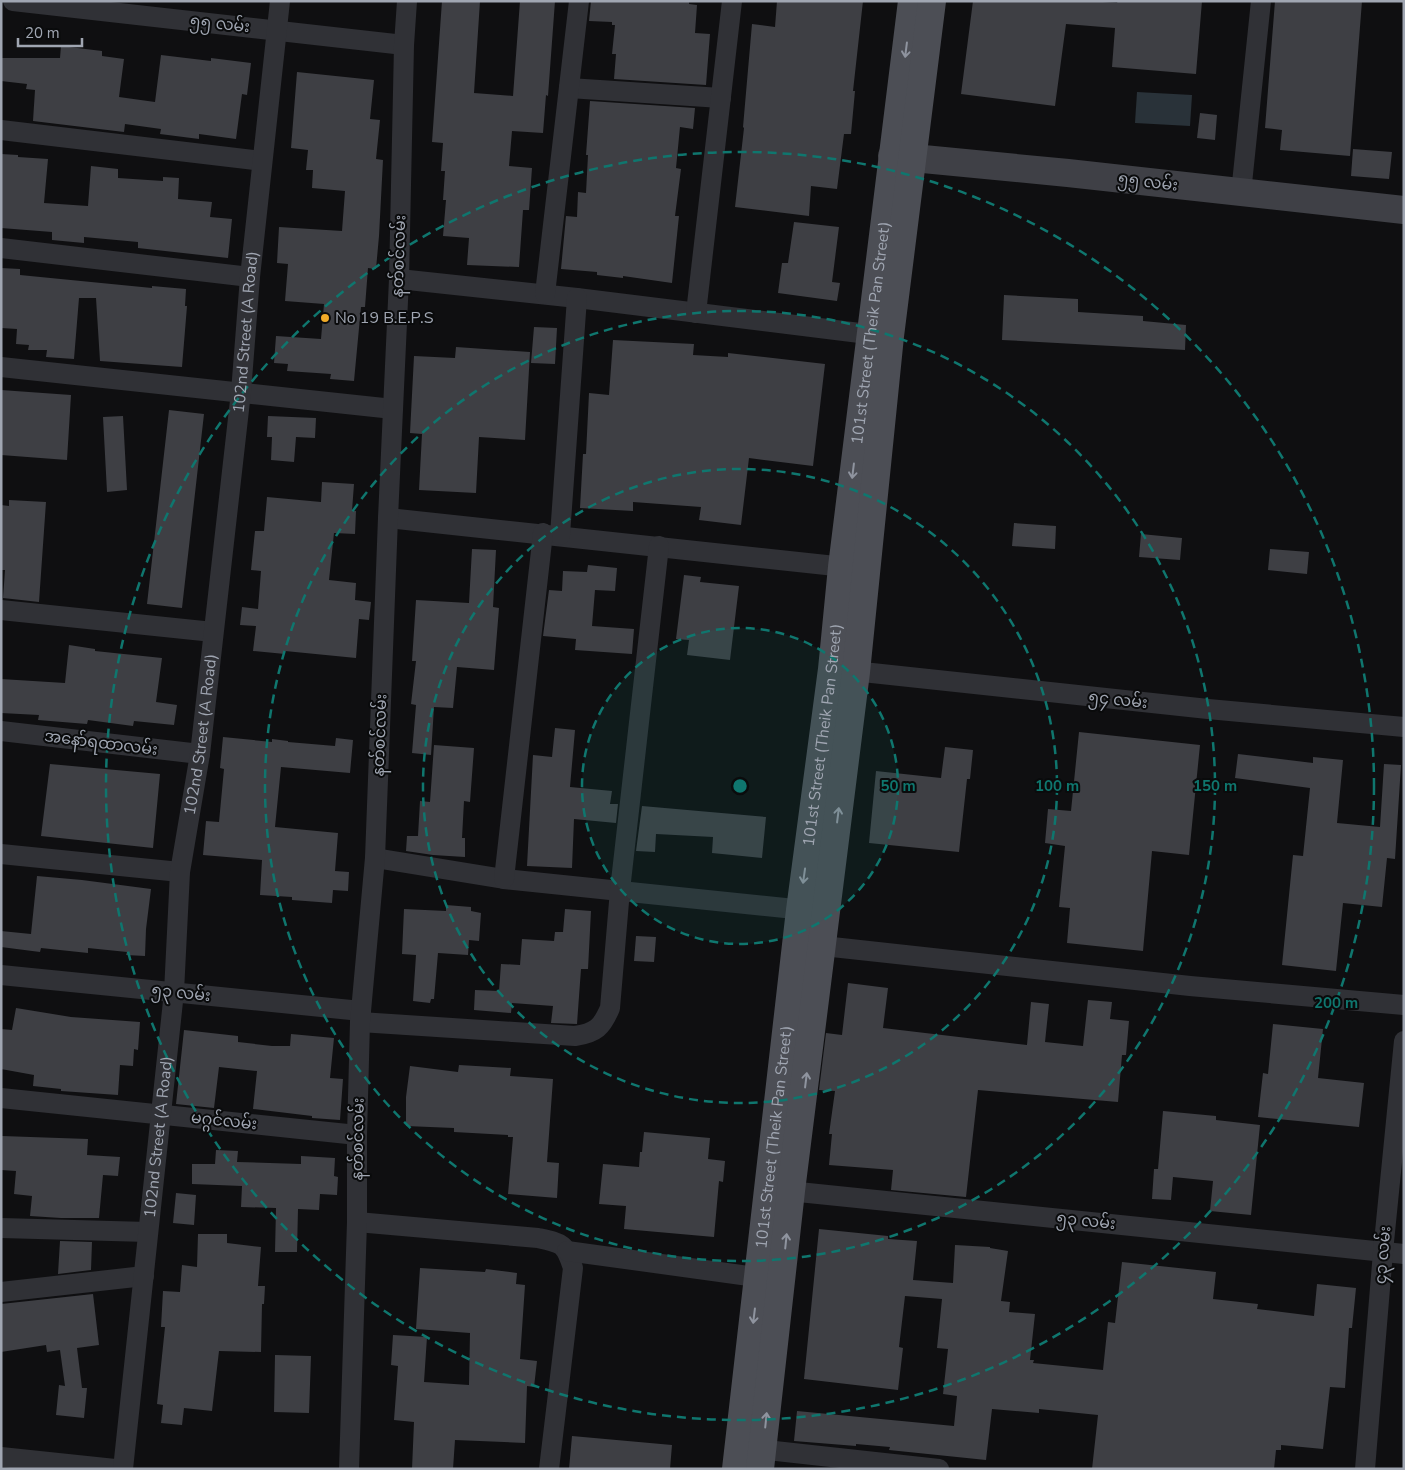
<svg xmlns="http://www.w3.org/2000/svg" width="1405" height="1470" viewBox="0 0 1405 1470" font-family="'Nunito Sans','Noto Sans Myanmar',sans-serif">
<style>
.water{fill:#293239}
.building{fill:#3e3f44}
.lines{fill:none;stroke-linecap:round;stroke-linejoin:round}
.street{stroke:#303136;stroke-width:20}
.secondary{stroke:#3f4046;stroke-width:28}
.primary{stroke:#4c4e55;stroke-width:28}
.oneway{stroke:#8f949f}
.ring{fill:none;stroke:#0f766e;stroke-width:2.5;stroke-dasharray:9 6}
.poi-dot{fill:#f1ab28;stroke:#0a0b0c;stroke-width:2}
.labels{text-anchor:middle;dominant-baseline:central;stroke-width:4;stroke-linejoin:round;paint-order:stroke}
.street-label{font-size:16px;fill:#a0a6b2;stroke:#0a0b0c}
.poi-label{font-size:16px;fill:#a0a6b2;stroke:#0a0b0c;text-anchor:start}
.centre{fill:#0f766e;stroke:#0a0b0c;stroke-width:2.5}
.ring-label{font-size:15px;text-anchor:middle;font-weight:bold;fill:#0f766e;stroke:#0a0b0c;stroke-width:4;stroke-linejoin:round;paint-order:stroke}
</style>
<rect width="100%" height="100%" fill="#0f0f11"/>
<!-- water -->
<path class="water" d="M1137 92 1192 95 1190 126 1135 123Z"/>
<!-- building -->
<path class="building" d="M442 1H480L474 93 513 96 520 1H555L548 96 546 95 543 133 512 131 509 166 532 168 529 210H523L519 267 467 265 469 238 443 236 446 200H443L445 171H441L443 143 432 142Z
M591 1H689V4L697 5 695 33 710 34 706 85 614 79 616 54H612L615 25H612V22L589 21Z
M777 1H863L853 91H855L851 134H844L837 189 811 186 809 216 735 207 744 128 743 127 752 24 775 27Z
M973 1H1089L1117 3 1118 1H1202L1196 74 1112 67 1115 28 1066 24 1055 106 961 94Z
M1275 1H1362L1350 156 1280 150 1282 130 1265 128Z
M61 46 102 51V56L124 59 119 97 155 102 161 55 211 61V58L251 63 247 95 242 94 236 139 199 134V139L160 134 161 129 125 124 124 132 33 121 35 90 26 89 27 84 1 81V58H60Z
M297 72 374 80 370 119 380 120 376 159 383 160 379 236 376 269 368 268 365 307H361L354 381 330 379 331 374 287 371 288 364 274 363 276 336 321 339 324 304 285 301 288 264 277 263 279 227 342 231 345 191 312 188 313 170H306L308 150 291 148Z
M590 101 695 108 693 129 680 127 676 168 681 169 675 216H679L672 283 623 276V278L597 275V272L561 269 566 216 577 217 578 192 586 193 588 155H586Z
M1200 113 1217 115 1215 140 1197 138Z
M1353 149 1392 152 1389 179 1351 176Z
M1 154 18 155V157L48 159 44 203 88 206 91 166 118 169V178L163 181V177L179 178 178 199 212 202 210 217 232 219 228 258 138 248V242L84 237V243L52 240V232L1 228Z
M794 222 839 227 832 282 840 283 837 301 778 293 782 263H788Z
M1 268 20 269V275L152 288V286L186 289 185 306H187L182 367 100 361 96 298H79L74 359 46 357 47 350H28L29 345 16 344 17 329 1 328Z
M1004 295 1078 299V312L1143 316V321L1186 325 1185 350 1002 340Z
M534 327 557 328 555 364 531 363Z
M613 340 694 344 693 355 728 357V353L825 364 813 466 749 458 741 525 699 520 701 507 633 502V511L580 508 583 454H586L589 393 609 395Z
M456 347 530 352 525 440 479 437 476 493 419 490 422 434 410 433 414 356 455 358Z
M1 390 71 395 67 460 1 455Z
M169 410 204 414 182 608 147 604Z
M123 416 127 490 107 492 103 417Z
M268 416 316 418 315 438 296 437 294 462 271 460 272 437H267Z
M322 482 354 484 352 511H356L355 534 334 533 329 580 356 583 355 600 371 602 369 620 359 619 356 658 285 651V654L253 651 256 626 240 625 242 607 258 609 261 571 251 570 255 531H264L267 497 321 502Z
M9 500 46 502 39 602 3 598 5 570H1V505L9 506Z
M1014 523 1056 526 1055 549 1012 546Z
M1141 534 1182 538 1180 560 1139 557Z
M472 549 496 550 493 607 499 608 494 670 457 667 453 708 434 707 431 755 412 753 416 705 411 704 416 661H412L416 600 469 603Z
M1270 549 1309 552 1307 574 1268 570Z
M588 565 617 568 615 591 595 590 592 626 634 629 632 654 575 650 576 639 543 636 549 590 562 591 563 571 587 572Z
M684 575 701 577 700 582 739 586 730 660 687 655 689 640 676 639Z
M69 645 95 649V651L162 658 156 702 177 705 174 725 134 721 133 726 88 720 87 724 38 720 39 715 1 713V679L65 683Z
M555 728 575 730 570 787 612 791 610 804H618L616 823 574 819 572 868 527 866 533 755 552 757Z
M1079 732 1200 745 1189 855 1152 851 1143 951 1067 943 1070 908 1059 907 1065 846 1045 843 1048 809 1071 811Z
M223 737 272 742V739L288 741V742L335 746 336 738 353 740 350 773 281 767 275 827 338 833 335 871 349 872 348 891 333 890 332 903 292 900V897L260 895 262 860 203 855 206 821 219 822 224 769 220 768Z
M434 745 474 748 470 802 464 801 462 838H465V857L433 855 406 851 407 836H418L420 801 430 802Z
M945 747 973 750 970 779H967L959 852 869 843 876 771 941 778Z
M1238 754 1313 763V757L1343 760 1337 823 1380 827 1384 764 1401 765 1395 859 1387 858 1382 907 1343 903 1336 971 1282 965 1293 855 1303 856 1310 788 1235 778Z
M50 764 160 774 153 848 41 836Z
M642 806 766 817 762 858 712 853 713 837 656 834 655 852 636 851Z
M37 876 82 880 151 889 146 929 145 956 126 955 127 952 88 948V953L41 948 40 952 1 947V931L31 934Z
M446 905 471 907V911L481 913 479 941 469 940 468 955 438 953 434 999H431L430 1003 413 1001 416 955 402 954 404 909 446 911Z
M565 909 591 911 588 969H581L577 1024 551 1023 553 1006 512 1003 511 1013 474 1010 475 990 499 991 501 964 520 965 522 939 554 941 555 932H563Z
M636 936 656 937 654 962 634 961Z
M848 983 888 988 883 1028 1027 1045 1031 1002 1049 1004 1045 1042 1083 1046 1088 1000 1112 1002 1110 1019 1129 1021 1126 1055H1122L1118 1102 978 1090 966 1197 891 1190 893 1170 829 1165 832 1134H829L835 1091 819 1090 826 1033 842 1035Z
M16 1008 71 1017 140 1022 138 1050 134 1049 133 1066 120 1065 118 1095 61 1091V1089L33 1086 34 1075 1 1069V1029L12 1030Z
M1273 1024 1323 1029 1318 1078 1364 1083 1359 1127 1258 1117 1263 1073 1268 1074Z
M184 1030 238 1036V1042L272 1046H290L291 1034 334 1038 330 1078 343 1079 340 1120 312 1118V1116L253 1109 257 1071 219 1067 214 1108 176 1104Z
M459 1065 511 1068 510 1076 553 1079 547 1162 559 1163 557 1198 508 1194 513 1137H508V1135L454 1132V1128L406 1126V1097L410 1066 458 1072Z
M1163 1111 1216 1116V1120L1260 1125 1251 1215 1210 1211 1213 1181 1173 1177 1171 1200 1152 1199 1154 1169H1158Z
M644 1132 710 1138 708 1159 725 1161 723 1182 719 1181 714 1237 624 1229 626 1206 599 1204 603 1164 639 1167 640 1152H642Z
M2 1136 88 1139 87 1155 120 1157 118 1176 103 1175 99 1218H61L30 1216 32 1196 14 1194 16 1171 1 1170Z
M216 1150 238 1151 237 1162 301 1164V1156L335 1158 334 1176 338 1177 337 1195 320 1194 319 1210 298 1209 297 1252H275L276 1208 241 1207 242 1186 192 1184V1164H215Z
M176 1193 196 1195 194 1225 173 1223Z
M819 1229 888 1236V1239L917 1241 913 1280 953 1283 955 1245 990 1247V1248L1008 1251 1001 1301 1010 1302 1009 1312 1035 1314 1030 1360H1034L1033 1363 1103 1370 1108 1322 1115 1323 1122 1262 1216 1272 1213 1299 1258 1304 1257 1309 1314 1316 1317 1284 1356 1288 1352 1328H1349L1345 1388 1330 1387 1323 1449 1281 1445V1450H1276L1274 1469H1092L1098 1415 1039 1409V1413L992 1409 986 1460 889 1450 890 1447 856 1444V1446L794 1441 797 1411 954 1426 957 1396 943 1394 948 1349 937 1348 942 1299 905 1296 899 1347 903 1348 898 1390 804 1379Z
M198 1234H227V1243L261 1247 258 1286H265L264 1304H262L261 1352 219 1351 212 1411 184 1408 182 1425 161 1423 163 1405 157 1404 165 1327H161L163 1291 180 1292 182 1265 197 1267Z
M60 1241 92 1242 91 1270 58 1274Z
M420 1268 485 1272 486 1269 517 1273 516 1284 525 1285 520 1359 537 1361 534 1387 527 1386 525 1443 455 1440 453 1469H412L414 1422 394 1420 398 1366 391 1365 393 1335 427 1337 424 1382 469 1385 470 1333 416 1329Z
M93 1294 99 1345 77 1348 82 1388H87L84 1418 56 1415 59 1385 65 1386 60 1350 47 1352 46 1345 1 1352V1304Z
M275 1355 311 1356 309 1413 274 1412Z
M572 1436 672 1445 670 1469H569Z"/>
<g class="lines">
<!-- street -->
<g class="street">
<path d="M13 1 404 45"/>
<path d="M569 88 721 98"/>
<path d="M1 130 262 161"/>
<path d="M1241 193 1261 1"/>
<path d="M1 248 250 277"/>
<path d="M399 279 577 298 884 336"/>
<path d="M545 294 579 1"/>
<path d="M696 313 732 1"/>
<path d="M1 367 393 409"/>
<path d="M388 518 854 568"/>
<path d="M560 535 577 298"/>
<path d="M1 610 213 632"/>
<path d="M844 670 1208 709 1404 727"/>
<path d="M1 731 200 754"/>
<path d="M1 854 180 872"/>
<path d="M375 858 504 879 814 911"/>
<path d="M504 879 543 533"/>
<path d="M823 946 1190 986 1404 1005"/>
<path d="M1 975 361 1011"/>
<path d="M360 1022 575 1036C596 1033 602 1027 610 1008L620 890 659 546"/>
<path d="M1 1098 357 1135"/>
<path d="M779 1190 1404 1254"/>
<path d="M357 1222 538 1238C562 1243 565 1243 573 1268L549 1469"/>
<path d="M1 1228 148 1232"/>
<path d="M567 1251 771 1279"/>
<path d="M1 1292 144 1276"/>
<path d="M749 1448 939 1469"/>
<path d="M1 1457 115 1469"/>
<path id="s1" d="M123 1469 174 992 180 872 200 754 241 392 250 277 280 1"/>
<path d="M349 1469 357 1222V1135L360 1022 375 858 388 518 399 279 404 45 407 1"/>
<path d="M1365 1469 1383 1252 1404 1041"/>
</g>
<!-- secondary -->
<path class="secondary" d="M892 156 1068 173 1404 210"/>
<!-- primary -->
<g class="primary">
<path id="s2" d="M736 1469 800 910 832 669 842 567 912 1"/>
<path d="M760 1469 791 1191 856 672 890 336 932 1"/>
</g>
</g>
<!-- one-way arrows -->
<defs><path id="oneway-shaft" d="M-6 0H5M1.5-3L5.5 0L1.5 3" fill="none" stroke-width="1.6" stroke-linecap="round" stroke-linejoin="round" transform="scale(1.25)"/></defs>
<g class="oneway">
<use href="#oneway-shaft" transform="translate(906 50) rotate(97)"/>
<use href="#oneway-shaft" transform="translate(853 471) rotate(97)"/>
<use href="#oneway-shaft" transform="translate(838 815) rotate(-83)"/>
<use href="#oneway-shaft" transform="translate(804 876) rotate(98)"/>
<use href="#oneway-shaft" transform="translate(806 1080) rotate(-83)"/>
<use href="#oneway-shaft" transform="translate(786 1241) rotate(-84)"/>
<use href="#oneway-shaft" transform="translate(754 1316) rotate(97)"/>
<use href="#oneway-shaft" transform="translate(766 1420) rotate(-84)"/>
</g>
<!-- distance rings -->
<circle cx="740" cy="786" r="158" fill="#0f766e" fill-opacity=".12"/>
<g class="ring">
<circle cx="740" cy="786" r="158"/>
<circle cx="740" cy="786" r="317"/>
<circle cx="740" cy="786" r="475"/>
<circle cx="740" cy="786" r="634"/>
</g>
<!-- markers -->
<circle class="poi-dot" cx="325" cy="318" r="5"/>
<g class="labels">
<!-- street labels -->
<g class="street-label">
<text transform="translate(220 24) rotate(6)">၅၅ လမ်း</text>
<text transform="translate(1148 182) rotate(7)">၅၅ လမ်း</text>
<text transform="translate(399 256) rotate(-88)">နတ်စင်လမ်း</text>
<text stroke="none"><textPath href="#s1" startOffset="1144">102nd Street (A Road)</textPath></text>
<text stroke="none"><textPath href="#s2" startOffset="1144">101st Street (Theik Pan Street)</textPath></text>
<text transform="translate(1118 700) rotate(6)">၅၄ လမ်း</text>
<text stroke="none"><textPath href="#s1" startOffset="739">102nd Street (A Road)</textPath></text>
<text transform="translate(380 735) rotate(-88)">နတ်စင်လမ်း</text>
<text stroke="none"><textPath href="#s2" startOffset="739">101st Street (Theik Pan Street)</textPath></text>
<text transform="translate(101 743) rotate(7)">အနော်ရထာလမ်း</text>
<text transform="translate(181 993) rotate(6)">၅၃ လမ်း</text>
<text transform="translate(224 1121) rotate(6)">မဂ္ဂင်လမ်း</text>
<text stroke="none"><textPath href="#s1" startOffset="334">102nd Street (A Road)</textPath></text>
<text stroke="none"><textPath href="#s2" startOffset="334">101st Street (Theik Pan Street)</textPath></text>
<text transform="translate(358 1139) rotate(-89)">နတ်စင်လမ်း</text>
<text transform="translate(1086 1221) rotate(6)">၅၃ လမ်း</text>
<text transform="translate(1383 1255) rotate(-85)">၄၃ လမ်း</text>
</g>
<!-- poi labels -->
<g class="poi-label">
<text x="335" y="318">No 19 B.E.P.S</text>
</g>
</g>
<circle cx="740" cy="786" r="8" class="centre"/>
<g class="ring-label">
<text x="898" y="791">50 m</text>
<text x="1057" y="791">100 m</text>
<text x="1215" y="791">150 m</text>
<text x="1336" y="1008">200 m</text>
</g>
<!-- border -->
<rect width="1405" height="1470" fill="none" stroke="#a0a6b2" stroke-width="5"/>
<!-- scale -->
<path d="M18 38v8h64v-8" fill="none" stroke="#a0a6b2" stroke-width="2.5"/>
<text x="25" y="38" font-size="15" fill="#a0a6b2" stroke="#0a0b0c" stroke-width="4" paint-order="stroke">20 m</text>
</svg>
